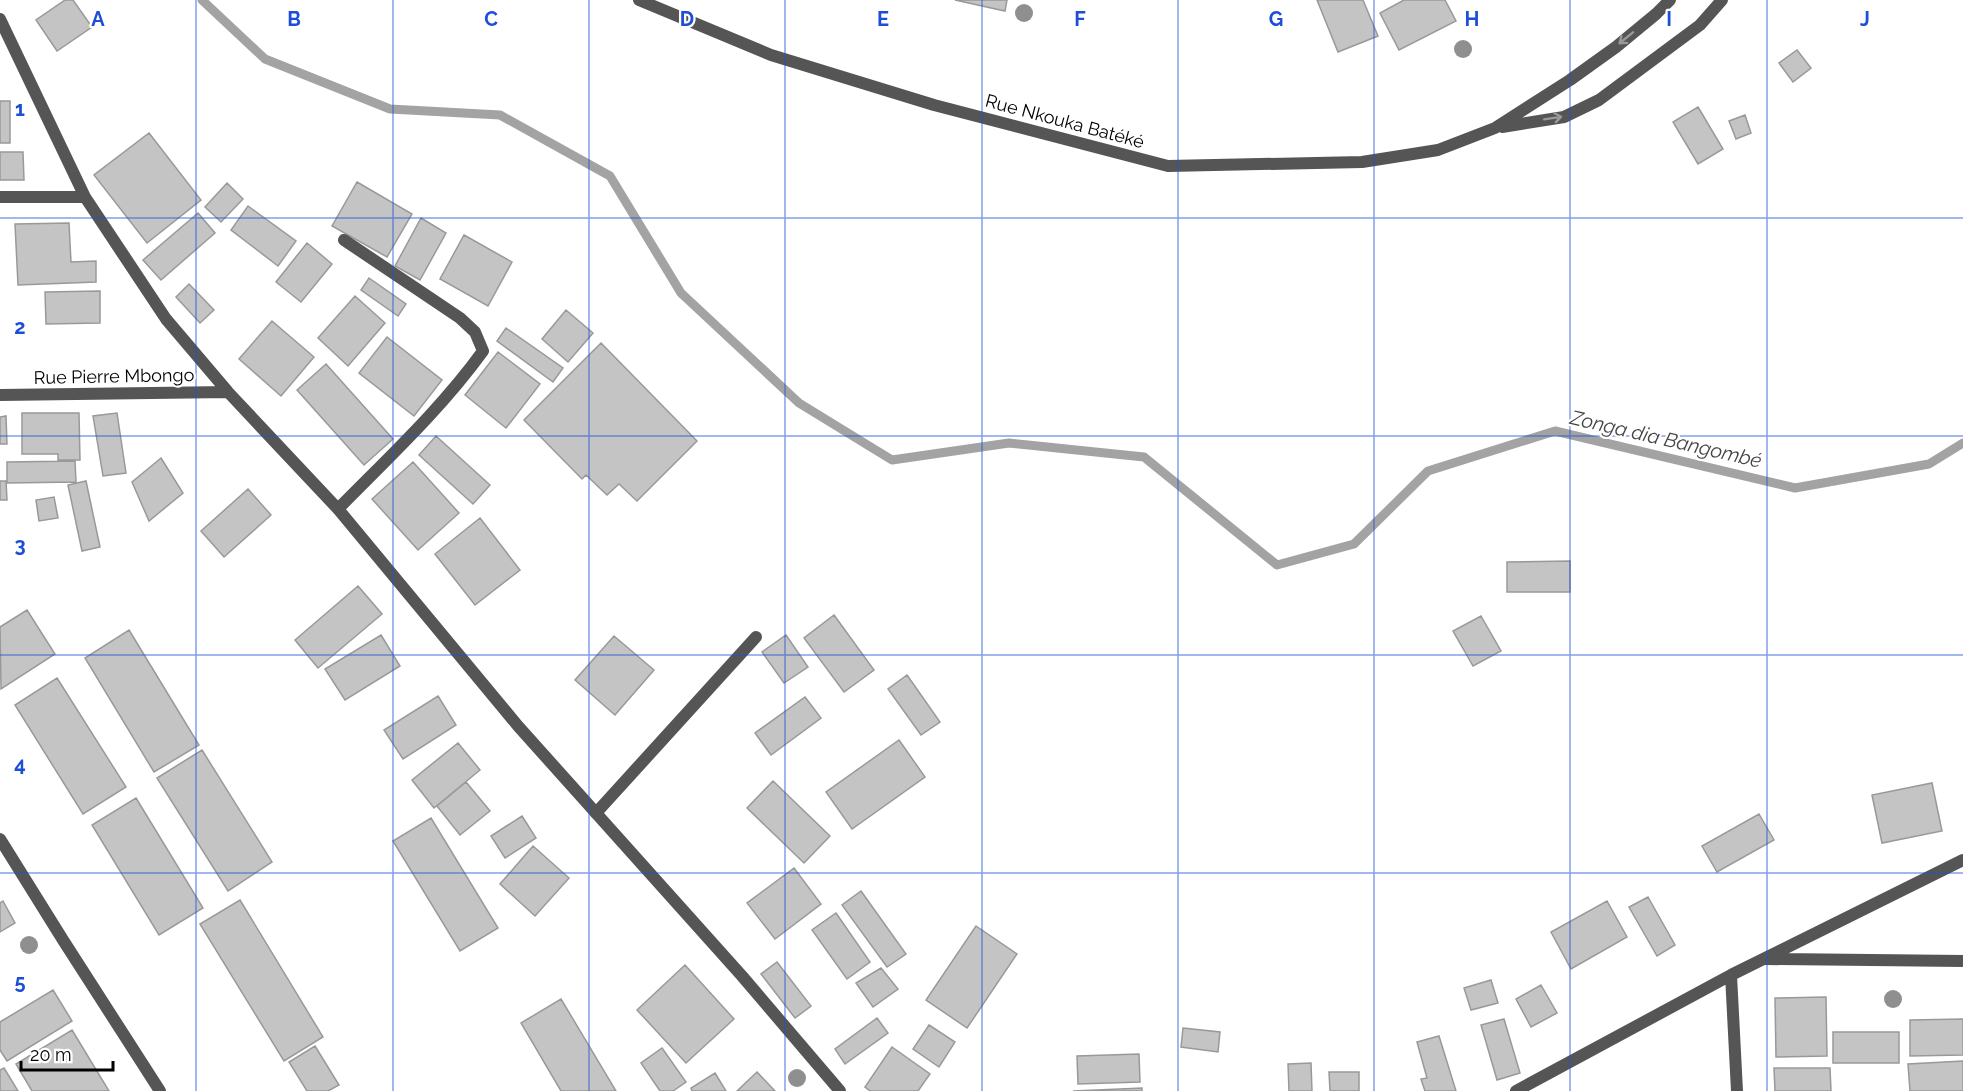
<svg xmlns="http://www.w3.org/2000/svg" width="1963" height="1091" viewBox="0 0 1963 1091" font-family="Raleway,sans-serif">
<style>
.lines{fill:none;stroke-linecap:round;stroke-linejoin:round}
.stream{stroke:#a3a3a3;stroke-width:9}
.building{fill:#c4c4c4;stroke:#999;stroke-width:1.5}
.service{stroke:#555;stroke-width:12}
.minor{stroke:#555;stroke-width:12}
.tree{fill:#8f8f8f}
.oneway{stroke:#999}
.grid{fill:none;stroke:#1d4ed8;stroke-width:1.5;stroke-opacity:0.55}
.labels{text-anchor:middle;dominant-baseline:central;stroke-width:4.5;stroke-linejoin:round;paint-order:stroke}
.street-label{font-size:18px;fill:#000;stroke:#fff}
.water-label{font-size:20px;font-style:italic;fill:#444;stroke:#fff}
.grid-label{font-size:20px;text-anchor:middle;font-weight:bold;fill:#1d4ed8;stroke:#fff;stroke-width:4.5;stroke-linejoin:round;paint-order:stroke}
</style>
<rect width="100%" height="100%" fill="#fff"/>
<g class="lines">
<!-- stream -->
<path class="stream" d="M202 0 265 59 390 109 500 115 610 176 681 293 799 403 892 460 1009 443 1144 457 1277 565 1354 544 1428 471 1555 431 1795 488 1929 464 1963 443"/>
</g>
<!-- building -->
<path class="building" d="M65 0H73L92 27 57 51 36 20Z
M955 0H1007L1005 11Z
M1317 0H1363L1378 36 1338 52Z
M1404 0H1445L1456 21 1399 50 1380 13Z
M1797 50 1811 68 1793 82 1779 63Z
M0 101H10V143H0Z
M1698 107 1723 149 1698 164 1673 122Z
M1745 115 1751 133 1736 139 1729 121Z
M149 133 201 200 147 243 94 175Z
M0 152H23L24 180H0Z
M357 182 412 214 387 257 332 226Z
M227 183 243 199 221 222 205 207Z
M248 206 296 241 278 266 231 230Z
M198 213 215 233 161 280 143 260Z
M421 218 446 233 420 280 395 266Z
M69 223 71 262 96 261V282L18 285 15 224Z
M464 235 512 262 488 306 440 279Z
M307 243 332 264 301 302 276 282Z
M369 278 406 304 398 316 361 290Z
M189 284 214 310 200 323 176 297Z
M100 291V323L46 324 45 292Z
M355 296 385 323 348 366 318 338Z
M566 310 593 333 568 362 542 339Z
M272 321 314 357 281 396 239 359Z
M506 328 563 368 553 382 497 341Z
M387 337 442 380 414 416 359 373Z
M601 343 697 441 637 501 619 484 607 495 586 475 582 479 524 420Z
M498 352 540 384 506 428 465 395Z
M326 364 393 439 364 465 297 390Z
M22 413H79L80 460H58V454H22Z
M117 413 126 473 103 476 93 416Z
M6 416 7 444H0V417Z
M436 436 490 485 473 504 419 455Z
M161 458 183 493 149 521 132 482Z
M75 461 76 482 7 483V462Z
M413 462 459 513 418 550 372 499Z
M0 481H6L7 500H0Z
M86 481 100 547 82 551 68 485Z
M248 489 271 515 224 557 201 531Z
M54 497 58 518 39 521 36 500Z
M480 518 520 570 475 605 435 554Z
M1570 561V592H1507V562Z
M358 586 382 614 318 668 295 640Z
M27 610 55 654 1 689 0 627Z
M834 615 874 670 844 692 804 638Z
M1481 616 1501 651 1473 666 1453 631Z
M129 630 199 745 154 772 85 658Z
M381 635 400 666 345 700 325 669Z
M786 635 808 667 784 683 762 652Z
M614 636 654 670 615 715 575 680Z
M907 675 940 722 921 735 888 689Z
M57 678 126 787 83 814 15 705Z
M438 696 456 725 403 759 384 730Z
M805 697 821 718 771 755 755 733Z
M899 740 925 777 852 829 826 792Z
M458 743 480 770 434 808 412 780Z
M202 750 272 862 228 891 157 778Z
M773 781 830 836 804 863 747 808Z
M466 782 490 811 460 835 437 806Z
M1932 783 1942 831 1882 843 1872 795Z
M136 798 203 908 159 935 92 825Z
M1759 814 1774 840 1717 872 1702 846Z
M522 816 536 838 505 858 491 836Z
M431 818 498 928 460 951 393 841Z
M533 846 569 878 535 916 500 884Z
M794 868 821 904 775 939 747 903Z
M861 891 906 954 887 967 842 905Z
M1648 897 1675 945 1657 956 1629 907Z
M240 900 323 1037 284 1061 200 924Z
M3 901 15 923 0 932V903Z
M1607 901 1627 937 1571 969 1551 932Z
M836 913 870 962 847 979 812 930Z
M976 926 1017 954 967 1028 926 1000Z
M777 962 811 1006 795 1018 761 974Z
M685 965 734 1019 686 1063 637 1010Z
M881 968 898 989 873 1007 856 983Z
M1491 980 1498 1003 1471 1010 1464 988Z
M1541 985 1557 1013 1531 1027 1516 999Z
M53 990 72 1021 7 1061 0 1050V1022Z
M1826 997 1827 1056 1776 1057 1775 998Z
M561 999 616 1091H561L521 1023Z
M877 1018 888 1033 845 1064 835 1049Z
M1504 1019 1520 1073 1497 1080 1481 1025Z
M1963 1019V1055L1910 1056V1020Z
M929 1025 955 1042 939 1067 913 1049Z
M1183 1028 1220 1032 1218 1052 1181 1047Z
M72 1030 109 1091H32L16 1064Z
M1833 1032H1899V1063H1833Z
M1439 1036 1456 1091H1425L1421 1079 1427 1078 1417 1042Z
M315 1046 339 1085 328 1091H307L289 1062Z
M892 1047 930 1074 918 1091H870L865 1087Z
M662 1048 686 1082 673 1091H660L641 1063Z
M1139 1054 1140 1082 1078 1084 1077 1056Z
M1963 1061V1091H1910L1908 1064Z
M1311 1063 1312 1091H1289L1288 1064Z
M4 1068 18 1091H0V1070Z
M1774 1068H1830L1831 1091H1775Z
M757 1072 775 1091H737Z
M1329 1072H1359V1091H1330Z
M715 1073 726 1091H692L691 1088Z
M1142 1088V1091H1073Z"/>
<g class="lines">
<!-- service -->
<path class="service" d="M338 509C388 458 441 409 483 351L475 332 460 318 344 240
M596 813 756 637"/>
<!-- minor -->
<path class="minor" d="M639 0 771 55 934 105 1168 166 1362 162 1438 150 1495 128 1570 80 1616 47 1656 14 1670 0
M0 19 85 197 166 319 228 392 338 509 518 726 742 976 840 1091
M1502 127 1564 117 1599 100 1700 25 1722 0
M0 197H85
M0 395 228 392
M0 839 63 940 160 1091
M1766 959 1963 961
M1731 975 1737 1091
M1516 1091 1731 975 1963 860"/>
</g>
<!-- trees -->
<g class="tree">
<circle cx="1024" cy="13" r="9"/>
<circle cx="1463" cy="49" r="9"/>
<circle cx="29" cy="945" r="9"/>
<circle cx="1893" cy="999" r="9"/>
<circle cx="797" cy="1078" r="9"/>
</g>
<!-- one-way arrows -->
<defs><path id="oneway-shaft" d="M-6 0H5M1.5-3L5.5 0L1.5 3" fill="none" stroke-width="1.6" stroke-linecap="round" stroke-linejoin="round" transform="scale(1.5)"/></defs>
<g class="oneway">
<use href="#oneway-shaft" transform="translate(1626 38) rotate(141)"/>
<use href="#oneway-shaft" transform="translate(1553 118) rotate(-9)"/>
</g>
<!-- grid -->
<path class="grid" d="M196 0V1091M393 0V1091M589 0V1091M785 0V1091M982 0V1091M1178 0V1091M1374 0V1091M1570 0V1091M1767 0V1091M0 218H1963M0 436H1963M0 655H1963M0 873H1963"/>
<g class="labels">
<!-- street labels -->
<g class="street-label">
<text transform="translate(1065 121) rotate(15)">Rue Nkouka Batéké</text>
<text transform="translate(114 376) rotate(-1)">Rue Pierre Mbongo</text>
</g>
<!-- water labels -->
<g class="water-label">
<text transform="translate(1666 439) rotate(13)">Zonga dia Bangombé</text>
</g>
</g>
<g class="grid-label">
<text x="98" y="26">A</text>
<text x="294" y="26">B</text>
<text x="491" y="26">C</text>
<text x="687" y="26">D</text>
<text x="883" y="26">E</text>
<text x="1080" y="26">F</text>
<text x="1276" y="26">G</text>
<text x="1472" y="26">H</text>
<text x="1669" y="26">I</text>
<text x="1865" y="26">J</text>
<text x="20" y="116">1</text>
<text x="20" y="334">2</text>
<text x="20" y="552">3</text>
<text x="20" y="771">4</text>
<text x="20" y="989">5</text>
</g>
<!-- scale -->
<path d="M21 1061v9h92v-9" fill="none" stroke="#000000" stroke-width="3"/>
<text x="30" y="1061" font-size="18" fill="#000000" stroke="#ffffff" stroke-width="4.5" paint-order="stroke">20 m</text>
</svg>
